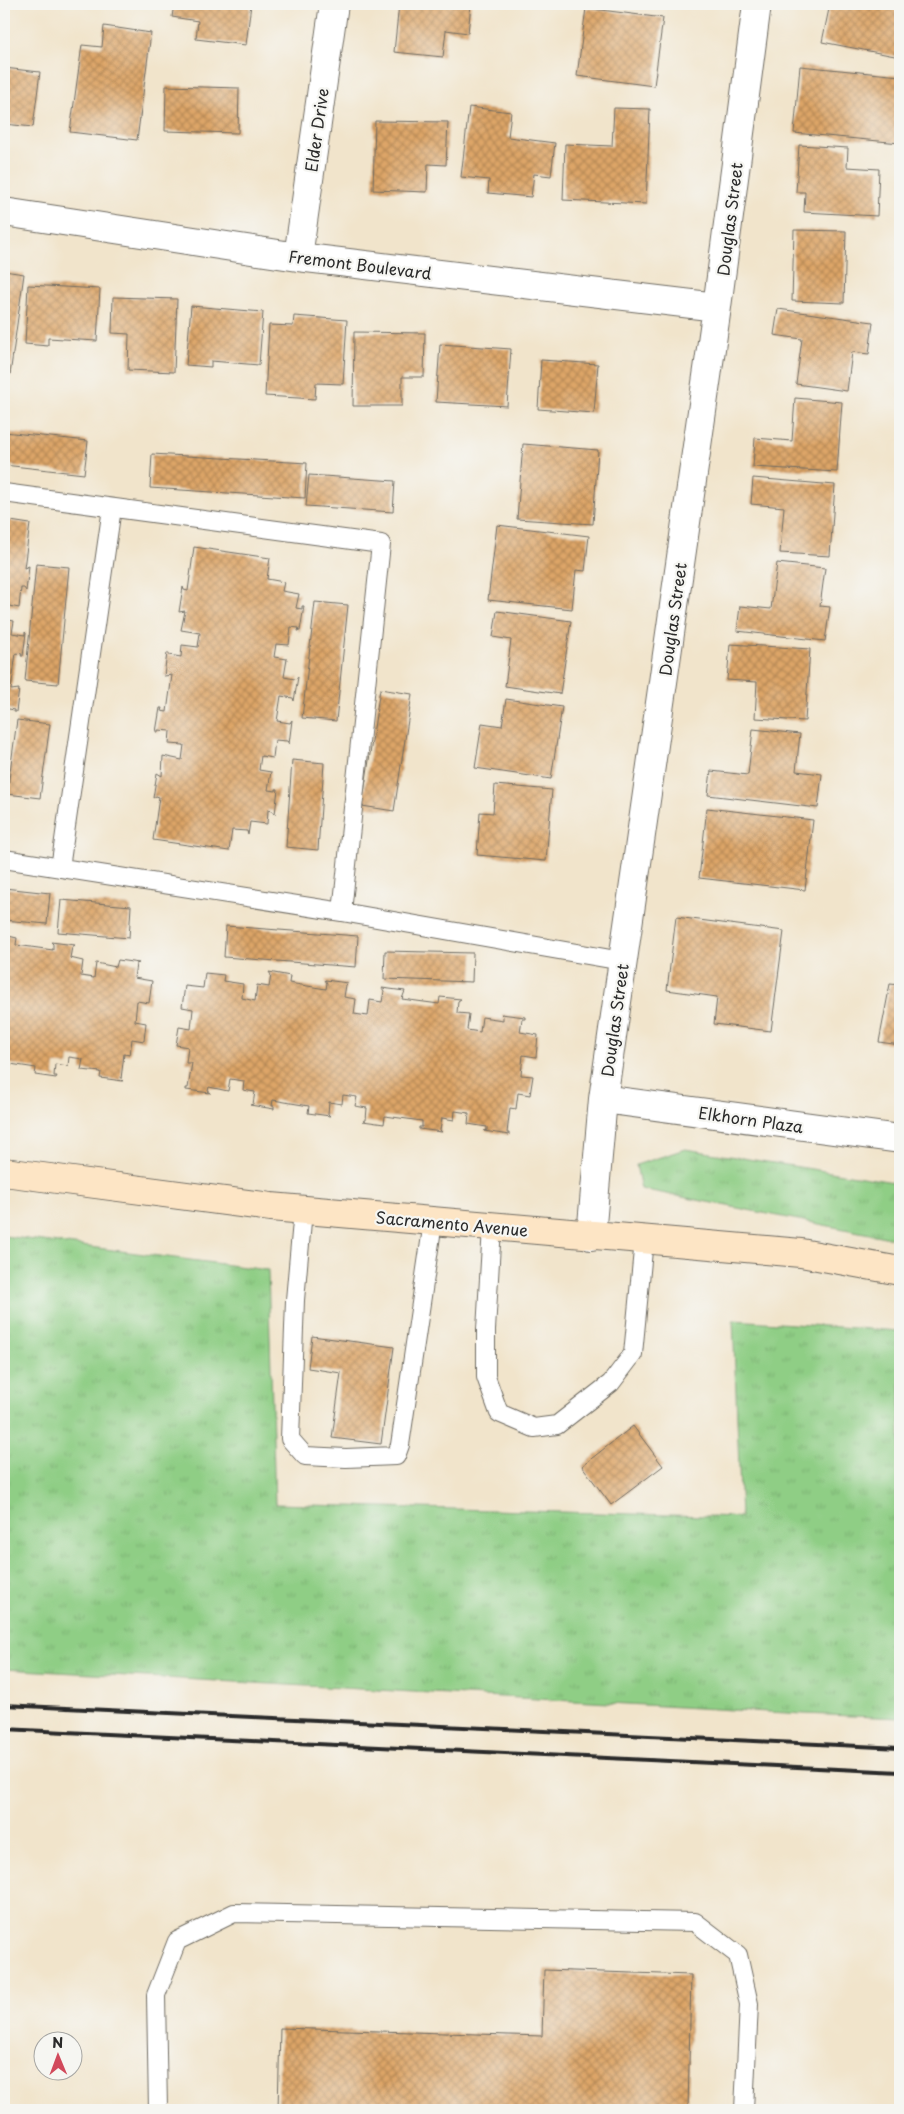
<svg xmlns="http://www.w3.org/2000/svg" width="904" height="2114" font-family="'Playpen Sans',sans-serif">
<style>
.grass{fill:url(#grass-tufts);stroke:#5d7c58}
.building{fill:url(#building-cross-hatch)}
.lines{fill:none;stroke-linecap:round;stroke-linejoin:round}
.service-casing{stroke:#706c63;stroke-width:20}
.minor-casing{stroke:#706c63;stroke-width:30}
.secondary-casing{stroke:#706c63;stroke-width:30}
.service{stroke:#fff;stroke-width:18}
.minor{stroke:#fff;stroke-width:28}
.secondary{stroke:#fde5c5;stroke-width:28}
.rail{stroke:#2b2b2b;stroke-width:4}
.labels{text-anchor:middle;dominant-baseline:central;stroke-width:4.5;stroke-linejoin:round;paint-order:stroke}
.street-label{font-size:16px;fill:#2b2b2b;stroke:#f6f6f2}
</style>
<defs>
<pattern id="grass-tufts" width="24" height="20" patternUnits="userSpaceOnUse" patternTransform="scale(1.25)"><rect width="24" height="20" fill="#8fce85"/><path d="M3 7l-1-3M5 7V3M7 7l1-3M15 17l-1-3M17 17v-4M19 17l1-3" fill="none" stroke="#7cb173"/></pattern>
<pattern id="building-cross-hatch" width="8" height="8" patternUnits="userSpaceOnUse" patternTransform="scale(1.25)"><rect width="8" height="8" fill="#dda567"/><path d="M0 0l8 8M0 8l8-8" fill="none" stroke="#b38755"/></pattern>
</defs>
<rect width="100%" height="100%" fill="#f6f6f2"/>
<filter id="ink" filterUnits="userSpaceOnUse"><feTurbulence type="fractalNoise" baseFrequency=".02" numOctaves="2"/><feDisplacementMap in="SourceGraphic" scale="10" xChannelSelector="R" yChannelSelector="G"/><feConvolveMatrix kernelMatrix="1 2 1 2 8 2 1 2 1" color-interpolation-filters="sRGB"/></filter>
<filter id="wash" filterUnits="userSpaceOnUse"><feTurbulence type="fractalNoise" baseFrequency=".0096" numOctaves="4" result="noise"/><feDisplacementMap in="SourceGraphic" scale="20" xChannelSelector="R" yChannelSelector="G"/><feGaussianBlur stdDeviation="1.12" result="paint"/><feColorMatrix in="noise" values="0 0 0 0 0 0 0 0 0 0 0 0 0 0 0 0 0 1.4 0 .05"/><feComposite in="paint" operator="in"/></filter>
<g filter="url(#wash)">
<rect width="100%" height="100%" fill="#f1e4cb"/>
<path class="grass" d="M685,1149l215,34v57l-259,-51 -5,-24z
M4,1236l264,34 7,234 466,13 -8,-197 167,11v387l-96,-4 -800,-45z"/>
<g id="blocks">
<path class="building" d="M174,4h77l-5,41 -50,-6 2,-18 -26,-4z
M399,4h72l-3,29 -22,-3 -3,27 -49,-5z
M830,4h70v53l-78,-15z
M586,8l77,10 -9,68 -77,-10z
M104,26l47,7 -14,107 -67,-8 12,-87 20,2z
M800,66l100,10v67l-106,-10z
M4,68l36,4 -7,55 -29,-3z
M166,86l73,2 -1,45 -73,-2z
M469,107l42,5 -3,25 47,6 -4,33 -17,-2 -3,23 -43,-4 1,-13 -28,-3z
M614,108l36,1 -4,95 -83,-4 2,-56 47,2z
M375,121l73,1 -2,43 -18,-1 -1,28 -54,-2z
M799,145l49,3 -1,19 32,2 -2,47 -73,-4 1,-20h-9z
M794,230l52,1 -2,72 -52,-2z
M4,271l20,3 -14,101 -6,-1z
M28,285l72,4 -3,52 -49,-3v8l-23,-2z
M113,297l64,2 -3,73 -46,-2 1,-36 -17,-1z
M191,306l72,6 -4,53 -48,-4v6l-25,-2z
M778,309l95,13 -4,32 -17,-2 -5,39 -51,-7 6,-45 -28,-4z
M294,316l53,4 -4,64 -27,-1 -1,16 -50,-3 4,-71 24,1z
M354,332l71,1 -1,44h-22v29h-49z
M440,344l71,5 -4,57 -71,-4z
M541,360l57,4 -4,49 -56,-4z
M795,398l47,4 -5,70 -84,-5 2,-29 37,3z
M4,432l84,9 -4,33 -80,-9z
M523,444l75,6 -5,74 -76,-5z
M152,454l155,9 -2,35 -155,-10z
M309,475l86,6 -2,31 -87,-6z
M753,478l82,7 -5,71 -50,-3 4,-46 -33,-3z
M4,520l26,4 -6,44 5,-2 -3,25 -2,-3h-3l-2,20 -15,-3z
M497,525l92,11 -4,35 -9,-1 -4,39 -84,-9z
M194,547l76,11 -3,21 17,3 -2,9 17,3 -3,14 6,1v-3h2l-4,25h-2l1,-3 -8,-1 -2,18 -13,-1 -2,13 13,2 -3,18 11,2 3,-2 -4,24 -1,-3 -12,-2 -4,25 13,2 2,-3 -3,24 -2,-3 -12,-1 -2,18 -12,-2 -2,14 12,2 -3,18 8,1v-2h2l-3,25 -2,-3 -5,-1 -1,14 -17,-2 -2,13 -1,-4 -15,-1 -3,21 -76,-11 6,-43 -3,-1 -3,2 4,-25 5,3 1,-20 19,4 2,-15 -15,-1 1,-13 -12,-1v2h-2l4,-24h2l-1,3 6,1 5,-37 -8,1 3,-23h2v2l12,2 1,-12 16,2 2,-14 -19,-3 4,-19 -6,1 4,-25 1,3 4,1z
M777,563l48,5 -5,38 10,1 -5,34 -88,-10 3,-25 31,3z
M36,564l33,3 -11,117 -33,-3z
M315,602l33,3 -12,116 -34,-3z
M497,611l74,10 -11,73 -55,-8 6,-46 -18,-3z
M4,619l10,2 -2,12 13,2v-3l1,1 -3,23h-2l1,-2 -6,-1 -5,37 8,-1 -3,23h-2v-2l-10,-2z
M730,644l80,5 -5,72 -50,-3 2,-36 -30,-2z
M380,689l32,5 -18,117 -32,-5z
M506,699l56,8 -11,72 -76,-11 7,-45 20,3z
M17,720l33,4 -10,74 -33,-4z
M753,729l47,5 -4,37 26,3 -4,34 -110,-13 3,-24 37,4z
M292,760l32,3 -6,87 -32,-3z
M495,785l57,5 -6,71 -69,-6 3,-43 13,1z
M707,808l106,12 -8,70 -106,-12z
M4,888l46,5 -3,31 -43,-4z
M61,900l70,6 -2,32 -71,-6z
M676,917l108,14 -13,100 -57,-7 3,-27 -50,-7z
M226,926l132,10 -2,31 -132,-10z
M4,935l13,3 -1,7 37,5v-6l-2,-2 24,3 -3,2 -2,11 13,3 -2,15 13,2 2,-15 20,4 2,-7 21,3 -3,1 -2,14 18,3 -3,22 -12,-2 -2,20 11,2 -2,18 -12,-2 -2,16 -6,-1 -3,25 2,2 -23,-3 1,-6 -20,-2 2,-11 -14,-2 -1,9 -13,-2 -1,12h3l-1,2 -21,-3 1,-7 -32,-5z
M385,951l88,2 -1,29 -88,-3z
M269,972l21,4 -1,7 37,6 1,-6 -2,-3 23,3 -2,2 -2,12 12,2 -2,15 14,2 2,-16 12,2 2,-11 -2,-3 23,3 -3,8 37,5 1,-7 21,2 -3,2 -1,12 12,1 -2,16 13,2 2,-15 21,3v-4l-2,-2 24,3v2h-3l-2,13 18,3 -2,22 -13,-2 -2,20 12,1 -3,19 -12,-2 -2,16 -6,-1 -3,25h2v2l-25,-4 3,-1v-3l-19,-3 1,-11 -14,-2 -1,9 -12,-2 -2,12 2,2 -23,-3v-2h3v-6l-37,-5 -1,8 -21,-3 3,-1 1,-12 -12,-2 2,-9 -14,-2 -1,9 -13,-2 -1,12 2,2 -22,-3 1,-7 -36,-6 -1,6h2v3l-24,-4 3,-1 2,-12 -12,-2 1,-9 -14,-2 -2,12 -19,-4 -1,4 3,2 -25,-3v-2h2l4,-25h-6l2,-16 -12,-2 3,-18 12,2 2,-20 -11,-2 3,-21 18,2 2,-15 19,2 -1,6 20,3 -1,14 13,3 2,-16 12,2 2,-12z
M890,984l10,1v60l-21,-3z
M312,1336l82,11 -13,97 -49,-6 9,-65 -33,-5z
M633,1426l30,40 -52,39 -29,-39z
M544,1970l147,5 -3,135h-410l2,-82 262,8z"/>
</g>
</g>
<g filter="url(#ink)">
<use href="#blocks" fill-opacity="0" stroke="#706c63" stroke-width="1"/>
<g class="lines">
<defs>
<path id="service" d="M4,493l377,51 -39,368 280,49
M4,859l338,53
M60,868l52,-360
M303,1210l-8,90 -5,139 15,17 41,2 50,-2 4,-11 33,-223
M492,1227l-6,103v47l13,36 35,15 23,-3 54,-42 22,-29 11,-114
M158,2110l-2,-115 21,-54 57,-28 461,9 43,33 11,49 -5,106"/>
<path id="minor" d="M4,212l294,45 419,50
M298,257l36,-253
M603,1099l297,40
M591,1236l12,-137 114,-792 40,-303"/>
<path id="secondary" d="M4,1172l267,35 530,46 99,18"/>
</defs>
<use href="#service" class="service-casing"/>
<use href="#minor" class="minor-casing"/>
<use href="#secondary" class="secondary-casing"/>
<use href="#service" class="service"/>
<use href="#minor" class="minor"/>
<use href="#secondary" class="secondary"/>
<path class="rail" d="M4,1705l896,43
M4,1729l896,43"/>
</g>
</g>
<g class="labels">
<g class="street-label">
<text transform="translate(316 130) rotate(-82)">Elder Drive</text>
<text transform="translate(729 219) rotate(-83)">Douglas Street</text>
<text transform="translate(360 264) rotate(7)">Fremont Boulevard</text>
<text transform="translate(672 619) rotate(-82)">Douglas Street</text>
<text transform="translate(614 1020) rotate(-82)">Douglas Street</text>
<text transform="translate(751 1119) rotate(8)">Elkhorn Plaza</text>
<text transform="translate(452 1223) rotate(5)">Sacramento Avenue</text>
</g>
</g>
<rect width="904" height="2114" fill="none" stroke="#f6f6f2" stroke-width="20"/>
<g transform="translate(58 2056) rotate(359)"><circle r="24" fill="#f6f6f2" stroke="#a5a5a2"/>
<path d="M0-4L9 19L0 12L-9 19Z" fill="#d1495b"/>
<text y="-8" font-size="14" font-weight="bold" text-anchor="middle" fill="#2b2b2b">N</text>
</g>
</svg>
